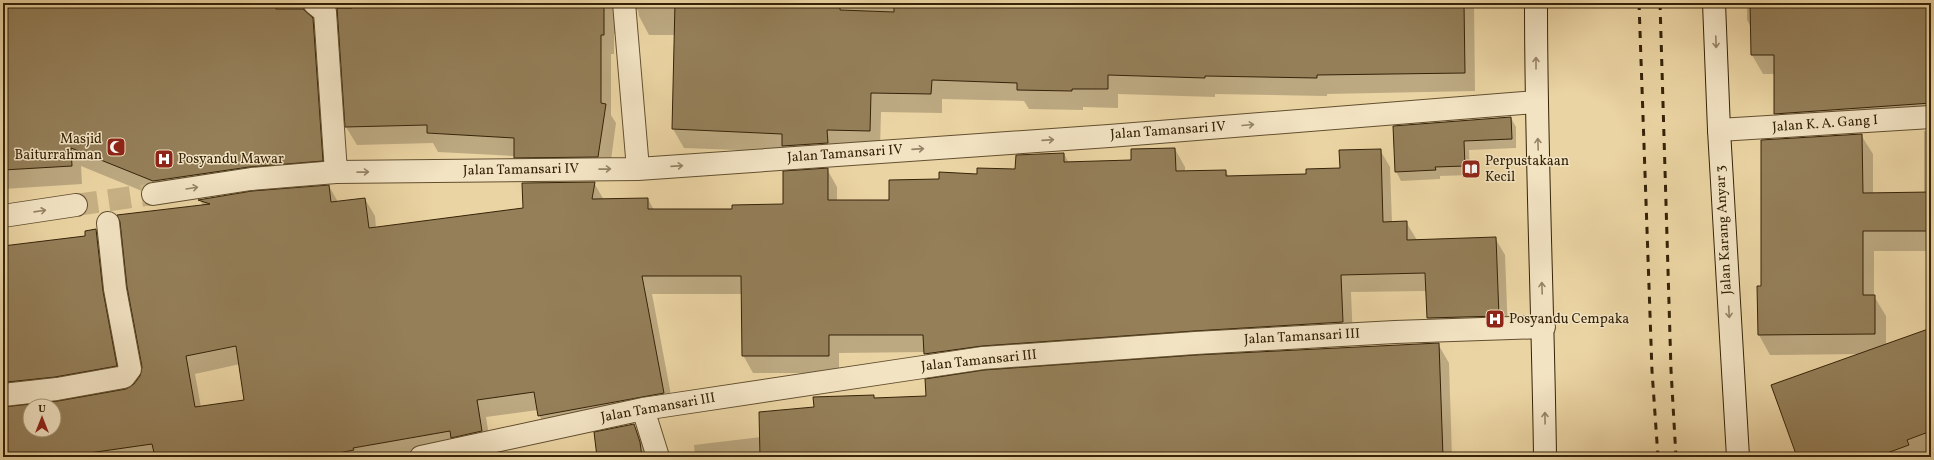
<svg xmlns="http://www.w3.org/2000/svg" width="1934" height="460" font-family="Vollkorn,serif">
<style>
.shadow{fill:#0003;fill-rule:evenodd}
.building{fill:#947f59;stroke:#352308;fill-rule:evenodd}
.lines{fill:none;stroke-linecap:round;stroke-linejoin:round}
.street-tunnel{stroke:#c7b184;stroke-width:22;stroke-dasharray:22 11;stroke-linecap:butt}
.street-casing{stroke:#624f2f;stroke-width:24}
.secondary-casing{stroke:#352308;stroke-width:24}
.street{stroke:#f2e3c3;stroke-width:22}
.secondary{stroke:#f2e3c3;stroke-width:22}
.rail{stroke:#352308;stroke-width:3;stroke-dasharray:7 7;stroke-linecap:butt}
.oneway{stroke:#948366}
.labels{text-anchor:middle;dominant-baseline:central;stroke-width:3;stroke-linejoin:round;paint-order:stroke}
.street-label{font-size:14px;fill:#352308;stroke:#f2e3c3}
.poi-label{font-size:14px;fill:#352308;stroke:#f2e3c3;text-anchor:start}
</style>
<rect width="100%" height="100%" fill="#ebd4a3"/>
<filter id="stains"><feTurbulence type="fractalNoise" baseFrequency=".005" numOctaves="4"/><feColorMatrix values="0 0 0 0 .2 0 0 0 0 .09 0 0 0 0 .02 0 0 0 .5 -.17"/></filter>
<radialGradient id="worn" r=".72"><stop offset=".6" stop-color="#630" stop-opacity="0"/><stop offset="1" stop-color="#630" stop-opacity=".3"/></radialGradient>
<path class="shadow" d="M3,3h1471l1,88 -148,3v2l-112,-2v3l-97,-3v14l-35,-1v3l-54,-1 -5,-8 -82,-2v14l-61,-1 -1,37 -93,3 -103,-4 -11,-19 2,-94h-26l-10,-19 -1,-6 -4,-1 -11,25h-9v20h-3v61l5,8 -7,52 -84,1 -10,-20 -77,-4 -5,-9 -76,2 -11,-18 -7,-110 -12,-8 -12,5 -3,5 11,19 10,141 -169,21 -83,-34 1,18 -79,5z
M1747,3h184v120l-144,10 -12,-19v-40h-12l-11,-19 -1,-28 -4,-7z
M1511,118l5,9v21l-47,2 1,25 -30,1v3l-39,2 -5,-10z
M1931,130v123l-1,-2h-56v45l12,20v29l45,-16v127l-133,1 62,-103 -90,1 -11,-20 -1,-48h4l99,-152 12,19v40l51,-1v-62z
M1175,149l10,18v5l41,-1 3,6 78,-2 34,-6 39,-19 10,17 2,56 14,-1 11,18 78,-2 10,17 3,78 -70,3 -10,-18 -1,-27 -76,1 2,48 -418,31 -10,-19 -86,1v20h-86l-10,-18 -1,-61h-90l22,117 -125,22 -10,-18 -1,-5 -52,7 5,31 -39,9h-449v-49l56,-6 68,-12 8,-5 6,-8 62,-171 -3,-6 129,-14 9,16 27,-3 10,17 1,12 148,-20 70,-25 10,17 44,-1 6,11h79l51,-5 43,-36 10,18v14h53l50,-21 76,-10 48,-16 5,9 63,-2zM240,364l5,36 -44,7 -6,-33zM30,406h24v24h-24z
M96,230l10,18 20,135 -123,22v-158l83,-10z
M1438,344l11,19 3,94h-757l-1,-12 67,-8 54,-29 58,-12 2,3 52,-2z
M634,425l10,17 5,15h-51z"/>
<path class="building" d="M10,3h230v2l36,-1v5h27l10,9 10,143 -74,6 -96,14 -82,-33 1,18 -69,4v-162h6z
M352,3h252v32h-3v68l5,1 -8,53 -84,1v-20l-87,-5v-8l-82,2 -8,-119h15z
M675,3h165v7l54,2v-9h570l1,70 -148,2v3l-112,-2v2l-97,-3v14h-36v2l-55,-1v-7l-85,-3 -1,14 -60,-1 -1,38 -43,-1 1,13 -46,3v-12l-110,-5z
M1750,3h181v100l-157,11v-59h-23z
M1511,117l1,22 -48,2 1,25 -30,1 1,3 -41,2 -2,-46z
M1862,134l1,59 68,-1v39h-68v64h12v39l-117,1 -1,-49h4v-146z
M1175,148l1,23 50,-1v6l80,-2v-5l34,-1 -1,-18 42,-1 2,73 24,-1v19l89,-3 3,79 -72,2 -2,-45 -84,2 2,47 -149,9 -212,15 -58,8 -1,-19h-94v21h-87l-1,-80h-99l22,117 -126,23 -4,-24 -57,8 5,31 -31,7 -1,-7 -97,17 1,2 -37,7h-162l-3,-13 -70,10v3h-67l-12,-7v-43l55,-6 68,-12 8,-5 6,-8 2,-9 -15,-80 -7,-65 -3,-7 93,-11 -12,-4 54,-9 77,-6 2,17 34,-4 4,30 154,-20 -1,-25 73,-1 -3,17 56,-1v11h84v-4l51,-1v-33l45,-3v32h61v-20l50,-1v-7l38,2v-6l38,1 1,-14 48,-2v9l67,-2v-11zM236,346l8,54 -49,7 -9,-51zM30,406h24v24h-24z
M96,229l7,62 14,75 -62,11 -48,5 -4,-58v-78l82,-10v-5z
M1931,328v103l-24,9 2,5 -33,12h-79l-26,-72z
M1439,343l4,114h-683l-1,-45 55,-5 -1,-10 61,-2v3l52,-2 -1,-17 59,-9 212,-15z
M634,424l6,18 2,15h-45l-3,-25z"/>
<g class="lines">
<path class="street-tunnel" d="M76,205l77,-11"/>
<defs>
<path id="street" d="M314,3l11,9 11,160
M624,3l14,166
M1719,130l212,-13
M153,194l98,-15 85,-7 302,-3 471,-33 427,-34
M3,216l73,-11
M3,395l54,-6 67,-12 6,-8 -15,-80 -7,-66
M643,409l15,48
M421,457l222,-48 340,-51 212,-15 200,-11 149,-5"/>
<path id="secondary" d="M1536,3c0,151 7,303 9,454
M1714,3l5,127 19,327"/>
</defs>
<use href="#street" class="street-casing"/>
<use href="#secondary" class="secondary-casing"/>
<use href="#street" class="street"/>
<use href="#secondary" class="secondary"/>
<path class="rail" d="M1639,3l13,368 6,86
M1660,3l11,367 5,87"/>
</g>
<defs><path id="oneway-shaft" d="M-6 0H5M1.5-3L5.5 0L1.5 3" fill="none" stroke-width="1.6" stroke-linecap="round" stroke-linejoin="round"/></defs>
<g class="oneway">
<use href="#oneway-shaft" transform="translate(1716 42) rotate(88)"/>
<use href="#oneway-shaft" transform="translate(1536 63) rotate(-90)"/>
<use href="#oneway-shaft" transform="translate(1248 125) rotate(-5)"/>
<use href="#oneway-shaft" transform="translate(1048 140) rotate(-4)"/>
<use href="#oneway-shaft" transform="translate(1538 144) rotate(-92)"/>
<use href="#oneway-shaft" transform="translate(918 149) rotate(-4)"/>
<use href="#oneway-shaft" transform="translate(677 166) rotate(-4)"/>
<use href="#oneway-shaft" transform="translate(605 169) rotate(-1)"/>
<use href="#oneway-shaft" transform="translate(363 172) rotate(-1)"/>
<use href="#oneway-shaft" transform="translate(192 188) rotate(-9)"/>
<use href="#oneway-shaft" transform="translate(40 211) rotate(-8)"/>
<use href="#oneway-shaft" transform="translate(1542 288) rotate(-92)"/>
<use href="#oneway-shaft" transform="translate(1729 312) rotate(87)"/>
<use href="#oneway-shaft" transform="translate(1545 418) rotate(-91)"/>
</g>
<defs>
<symbol id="mosque-square" viewBox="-11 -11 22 22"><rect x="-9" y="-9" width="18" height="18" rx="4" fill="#8f2418" stroke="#f2e3c3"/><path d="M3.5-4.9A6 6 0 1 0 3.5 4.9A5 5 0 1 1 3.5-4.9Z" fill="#fff"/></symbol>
<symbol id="hospital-square" viewBox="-11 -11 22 22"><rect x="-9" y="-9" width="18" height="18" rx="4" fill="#8f2418" stroke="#f2e3c3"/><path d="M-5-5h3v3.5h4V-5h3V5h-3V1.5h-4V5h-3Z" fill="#fff"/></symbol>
<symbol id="library-square" viewBox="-11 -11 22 22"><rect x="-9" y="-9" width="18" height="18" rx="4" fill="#8f2418" stroke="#f2e3c3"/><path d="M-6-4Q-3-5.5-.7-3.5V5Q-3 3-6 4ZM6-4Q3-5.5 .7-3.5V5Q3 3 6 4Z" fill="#fff"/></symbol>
</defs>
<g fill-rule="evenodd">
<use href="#mosque-square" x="105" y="136" width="22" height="22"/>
<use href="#hospital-square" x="153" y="148" width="22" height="22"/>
<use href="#library-square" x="1460" y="158" width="22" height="22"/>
<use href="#hospital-square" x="1484" y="308" width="22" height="22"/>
</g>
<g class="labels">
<g class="street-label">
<text transform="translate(1825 124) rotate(-4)">Jalan K. A. Gang I</text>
<text transform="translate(1168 131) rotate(-4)">Jalan Tamansari IV</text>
<text transform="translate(845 154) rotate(-4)">Jalan Tamansari IV</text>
<text transform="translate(521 170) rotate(-1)">Jalan Tamansari IV</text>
<text transform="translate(1724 230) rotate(-93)">Jalan Karang Anyar 3</text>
<text transform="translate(1302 337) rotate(-3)">Jalan Tamansari III</text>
<text transform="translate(979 361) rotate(-6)">Jalan Tamansari III</text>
<text transform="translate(658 408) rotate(-10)">Jalan Tamansari III</text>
</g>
<g class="poi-label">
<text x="102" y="139" text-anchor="end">Masjid<tspan x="102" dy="16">Baiturrahman</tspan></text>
<text x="178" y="159">Posyandu Mawar</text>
<text x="1485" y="161">Perpustakaan<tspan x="1485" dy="16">Kecil</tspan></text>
<text x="1509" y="319">Posyandu Cempaka</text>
</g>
</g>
<rect width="1934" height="460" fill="none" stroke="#ebd4a3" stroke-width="16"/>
<rect x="4" y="4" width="1926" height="452" fill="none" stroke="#352308" stroke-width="2"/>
<rect x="8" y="8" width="1918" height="444" fill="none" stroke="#352308"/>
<g transform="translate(42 418)"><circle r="19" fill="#f2e3c3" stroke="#a69678"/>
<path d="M0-3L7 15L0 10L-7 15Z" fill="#8f2418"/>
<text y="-6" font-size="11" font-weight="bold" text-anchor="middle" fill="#352308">U</text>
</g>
<rect width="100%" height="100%" filter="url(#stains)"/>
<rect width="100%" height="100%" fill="url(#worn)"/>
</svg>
